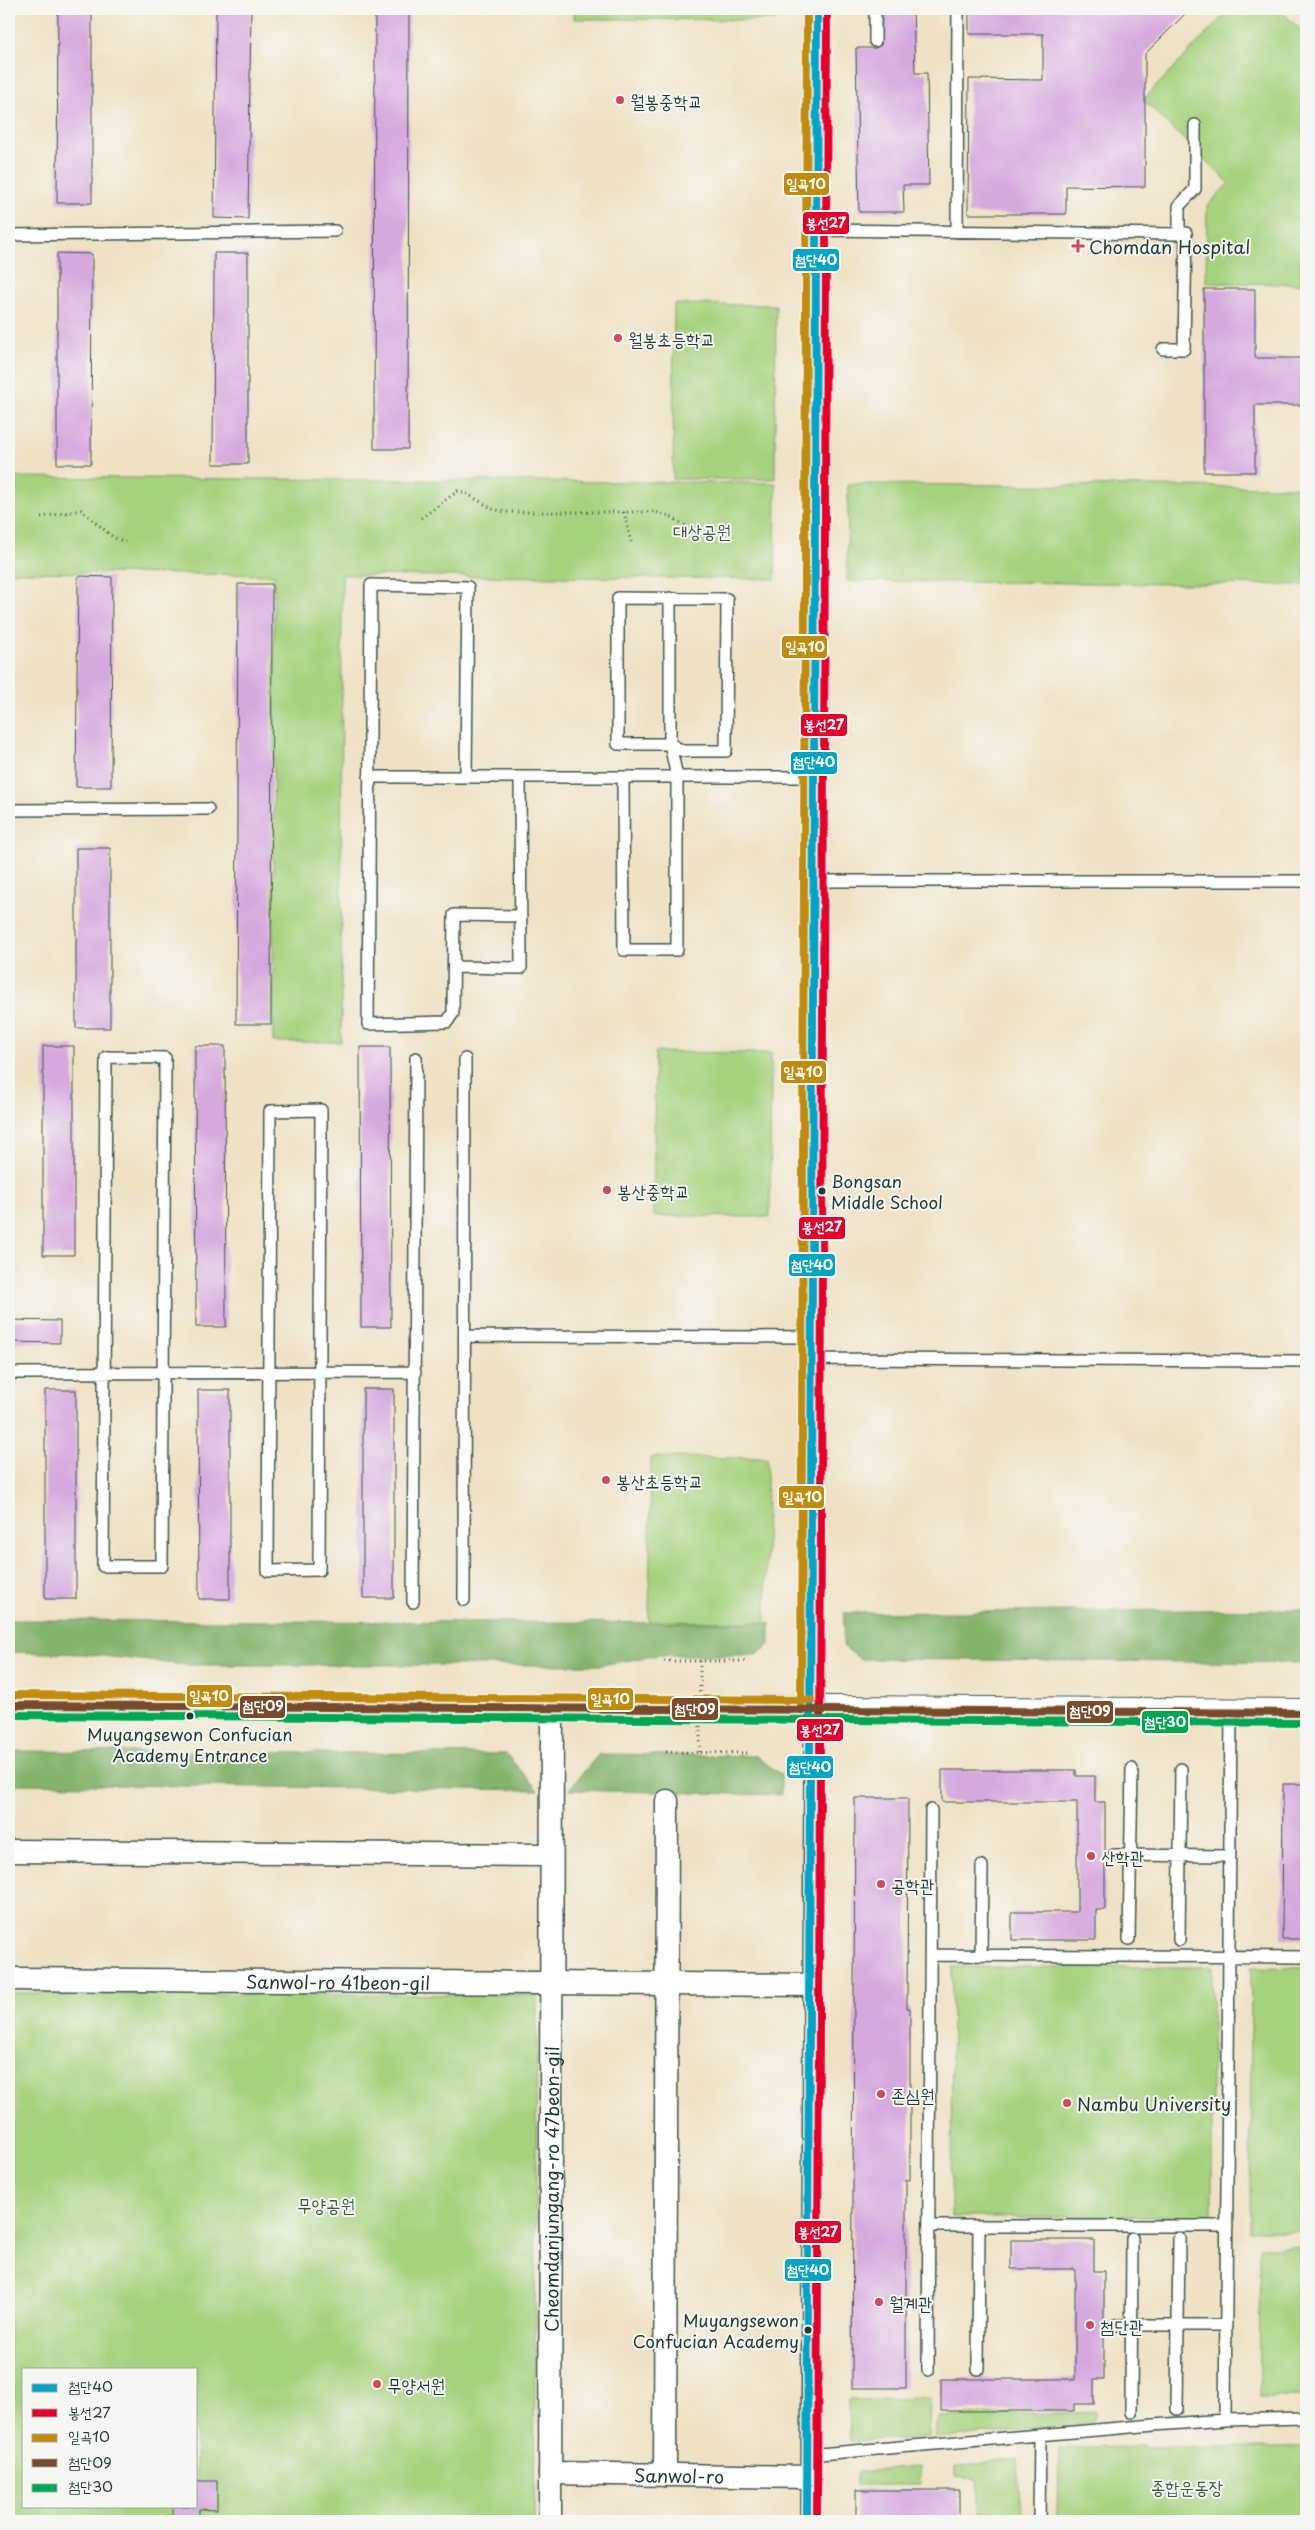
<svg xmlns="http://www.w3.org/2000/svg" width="1315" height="2530" font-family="'Playpen Sans','Poor Story',sans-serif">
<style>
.green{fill:#a6d17d;stroke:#628758;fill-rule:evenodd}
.forest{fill:#84b36c;stroke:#527850}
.building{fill:#d5a9de}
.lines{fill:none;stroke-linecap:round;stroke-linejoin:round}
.service-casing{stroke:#3e564a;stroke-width:14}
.minor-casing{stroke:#3e564a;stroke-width:25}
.tertiary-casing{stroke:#3e564a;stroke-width:30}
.path{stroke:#3e564a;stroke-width:3;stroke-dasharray:1 4;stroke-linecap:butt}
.service{stroke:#fff;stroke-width:11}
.minor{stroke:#fff;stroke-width:22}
.tertiary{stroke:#fff;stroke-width:28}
.path-bridge{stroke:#3e564a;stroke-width:3;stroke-dasharray:1 4;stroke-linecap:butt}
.bus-1-casing{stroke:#f6f6f2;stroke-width:11}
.bus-2-casing{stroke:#f6f6f2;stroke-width:11}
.bus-3-casing{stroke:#f6f6f2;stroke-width:11}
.bus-4-casing{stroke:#f6f6f2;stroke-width:11}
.bus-5-casing{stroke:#f6f6f2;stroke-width:11}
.bus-1{stroke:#02a4c6;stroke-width:8}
.bus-2{stroke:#e4002b;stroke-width:8}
.bus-3{stroke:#c18c0d;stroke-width:8}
.bus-4{stroke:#7a4b2a;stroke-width:8}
.bus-5{stroke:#00a651;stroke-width:8}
.poi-dot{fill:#d1495b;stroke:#f6f6f2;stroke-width:2}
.bus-dot{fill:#1f3d34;stroke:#f6f6f2;stroke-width:2}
.labels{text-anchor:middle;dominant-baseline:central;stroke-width:4;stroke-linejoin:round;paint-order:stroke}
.bus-label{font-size:17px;fill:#1f3d34;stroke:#f6f6f2;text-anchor:start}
.poi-label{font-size:18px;fill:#1f3d34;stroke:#f6f6f2;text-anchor:start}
.park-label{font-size:18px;fill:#3a5b43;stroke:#f6f6f2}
.street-label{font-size:18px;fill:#1f3d34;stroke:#f6f6f2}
.line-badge{stroke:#f6f6f2;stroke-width:2}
.badge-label{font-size:14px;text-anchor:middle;font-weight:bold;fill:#fff}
</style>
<rect width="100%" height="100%" fill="#f6f6f2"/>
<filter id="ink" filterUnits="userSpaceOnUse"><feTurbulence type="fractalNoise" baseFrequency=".02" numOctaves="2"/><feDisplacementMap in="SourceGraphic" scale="10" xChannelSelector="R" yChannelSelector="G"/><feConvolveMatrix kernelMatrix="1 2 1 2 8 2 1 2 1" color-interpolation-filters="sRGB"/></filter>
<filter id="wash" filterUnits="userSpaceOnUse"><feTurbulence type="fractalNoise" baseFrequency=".0096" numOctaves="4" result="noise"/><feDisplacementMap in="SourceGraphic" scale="20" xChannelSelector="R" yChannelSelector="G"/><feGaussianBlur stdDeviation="1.12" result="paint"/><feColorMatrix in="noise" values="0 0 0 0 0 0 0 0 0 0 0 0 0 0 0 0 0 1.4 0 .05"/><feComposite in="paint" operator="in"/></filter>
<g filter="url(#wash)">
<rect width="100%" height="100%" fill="#efe1c4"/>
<path class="green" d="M574,9h203v11l-203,-1z
M1230,9h49l27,26v249l-100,-1 1,-77 22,-23 -86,-83z
M674,304l102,1 -1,174h-102z
M9,477l767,6 -1,96 -433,-4 -1,467h-68l1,-467 -265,-3z
M848,484l458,3v98l-459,-4z
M655,1052l116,1 -1,164 -117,-1z
M651,1457l116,1 -1,164 -117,-1z
M952,1967h260v250h-261z
M1251,1967l55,1v263h-56z
M9,1993l528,2 -3,526h-525zM24,2369h172v137h-172z
M1306,2247v150h-46l-1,-150z
M930,2398l-1,39 -79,4 -1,-41z
M1096,2412l-3,11 -158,15 2,-21z
M1144,2445l-2,2h164v74h-248l1,-73 72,-1z
M1017,2459l4,55 -41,-1 -3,-34 -22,-2v-10z
M919,2467l2,18h-64v-13z"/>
<path class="forest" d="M1306,1609v54l-446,-4 -17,-13 1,-33z
M9,1620l761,3v22l-15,10h-95l-59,10h-415l-102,-11 -75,-2z
M9,1751l497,3 32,36 -529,-6z
M599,1754l157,2 25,19v20l-213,-5z"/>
<g id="blocks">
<path class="building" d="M58,9h34v194h-35z
M216,9h35l-3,210 -34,-1z
M375,9h34l-1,440h-34z
M882,9h31l2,64h12l2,112h-26l1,27h-45l-3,-164h19l6,-3z
M969,9h221l-45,45v133l-79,-1v28h-98l1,-135 74,1v-46h-74z
M57,253l35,1 -1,210h-34z
M214,253h34v211h-35z
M1204,289h51v69h51v47h-51v67h-51z
M78,576l34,1 -1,210h-35z
M238,584h34l-1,440h-35z
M76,848h34v180h-34z
M43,1046h31v209h-31z
M195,1046h30l1,281h-30z
M360,1047h30l1,280h-30z
M9,1320l51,1v22l-51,-1z
M363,1389h31v209h-31z
M45,1390h31v209h-31z
M198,1390h32v209h-31z
M942,1770h134v6h19v26h10v108h-9v30h-84v-28h65v-110h-135z
M1283,1784h23v155h-24z
M855,1798h53l-1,210h3v172h-4v208h-54z
M1011,2240h83v31h10v108h-10v25h-20v7h-133v-32h134v-110h-64z
M196,2481h21v29l-18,-1v12h-27v-15h24z
M856,2490h103v31h-103z"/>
</g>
</g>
<g filter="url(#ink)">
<use href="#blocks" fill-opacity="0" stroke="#3e564a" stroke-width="1"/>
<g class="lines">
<defs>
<path id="service" d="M875,41v-32
M816,230l363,4v-28l16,-17v-64
M957,232l1,-223
M9,235l326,-4
M1163,349h21l2,-116 -7,1
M618,598l109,1 -1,152h-43l-13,-7h-52z
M369,777h445
M466,777l2,-190 -97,-2 -3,439 79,-2 6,-9 1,-98 67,1
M623,777l1,173h53v-173l-7,-33v-146
M9,810l199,-1
M814,881h492
M454,967l67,1 -1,-191
M106,1057l59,1 -3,508h-59z
M321,1110l-2,460 -51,1 2,-460z
M465,1336l347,1
M813,1359l493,2
M9,1373l406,-1
M464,1600l1,-541
M413,1602l3,-544
M1114,1855l115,1
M1129,1939l3,-170
M1179,1940l2,-171
M931,1955l375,2
M981,1955l1,-89
M930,2226h297
M1115,2325h111
M978,2369l1,-143
M928,2370l3,-560
M1177,2409l2,-171
M1131,2412l1,-174
M1225,2420l6,-707
M808,2455l346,-30 71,-5 81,-2
M807,2521l10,-2512
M1039,2521l1,-86"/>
<g id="minor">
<path d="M9,1851l542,4"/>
<path id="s1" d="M9,1979l801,6"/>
<path id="s2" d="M550,2473l258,4"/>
<path d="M665,2475l2,-674"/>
<path id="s3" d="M550,2521l2,-814"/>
</g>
<path id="tertiary" d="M9,1705l1297,8"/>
</defs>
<use href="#service" class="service-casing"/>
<use href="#minor" class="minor-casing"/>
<use href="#tertiary" class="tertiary-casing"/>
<path class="path" d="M624,512l7,30
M41,517l40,-7 32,27 12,5
M421,518l37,-27 6,1 29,17 12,3h150l15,4 16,10
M664,1661h85
M666,1752l85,1"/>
<use href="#service" class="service"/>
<use href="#minor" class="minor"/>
<use href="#tertiary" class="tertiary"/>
<path class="path-bridge" d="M700,1752v-91"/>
<defs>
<path id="bus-1" d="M807,2521l10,-2512"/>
<path id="bus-2" d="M817,2521l10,-2512"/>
<path id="bus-3" d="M9,1695l802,5
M801,1710l6,-1701"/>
<path id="bus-4" d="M9,1705l1297,8"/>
<path id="bus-5" d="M9,1715l1297,8"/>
</defs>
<use href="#bus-1" class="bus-1-casing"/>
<use href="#bus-2" class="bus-2-casing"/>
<use href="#bus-3" class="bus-3-casing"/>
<use href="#bus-4" class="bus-4-casing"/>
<use href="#bus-5" class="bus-5-casing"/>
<use href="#bus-1" class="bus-1"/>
<use href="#bus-2" class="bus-2"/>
<use href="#bus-3" class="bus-3"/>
<use href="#bus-4" class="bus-4"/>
<use href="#bus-5" class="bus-5"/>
</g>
</g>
<g class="poi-dot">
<circle cx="620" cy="100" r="5"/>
<path d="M1075.5 238.5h5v5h5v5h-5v5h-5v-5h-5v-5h5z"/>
<circle cx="618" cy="338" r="5"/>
<circle cx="607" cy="1190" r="5"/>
<circle cx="606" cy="1480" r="5"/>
<circle cx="1091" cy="1856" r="5"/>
<circle cx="881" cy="1884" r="5"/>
<circle cx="881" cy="2094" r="5"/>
<circle cx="1067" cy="2103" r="5"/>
<circle cx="879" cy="2302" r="5"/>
<circle cx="1090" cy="2325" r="5"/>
<circle cx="377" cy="2384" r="5"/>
</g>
<g class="bus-dot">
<circle cx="822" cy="1191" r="4.5"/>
<circle cx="190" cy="1716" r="4.5"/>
<circle cx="808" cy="2330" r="4.5"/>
</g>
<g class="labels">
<g class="bus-label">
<text x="831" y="1181">Bongsan<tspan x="831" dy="21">Middle School</tspan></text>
<text x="190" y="1734" text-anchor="middle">Muyangsewon Confucian<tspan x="190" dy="21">Academy Entrance</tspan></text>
<text x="799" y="2320" text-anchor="end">Muyangsewon<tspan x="799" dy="21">Confucian Academy</tspan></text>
</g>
<g class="poi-label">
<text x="630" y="100">월봉중학교</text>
<text x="1089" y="246">Chomdan Hospital</text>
<text x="628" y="338">월봉초등학교</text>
<text x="617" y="1190">봉산중학교</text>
<text x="616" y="1480">봉산초등학교</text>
<text x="1101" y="1856">산학관</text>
<text x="891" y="1884">공학관</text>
<text x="891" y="2094">존심원</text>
<text x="1077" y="2103">Nambu University</text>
<text x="889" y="2302">월계관</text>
<text x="1100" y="2325">첨단관</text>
<text x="387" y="2384">무양서원</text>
</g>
<g class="park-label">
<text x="702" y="530">대상공원</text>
<text x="326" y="2204">무양공원</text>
<text x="1187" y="2486">종합운동장</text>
</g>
<g class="street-label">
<text stroke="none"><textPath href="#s1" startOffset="329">Sanwol-ro 41beon-gil</textPath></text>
<text stroke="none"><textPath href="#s3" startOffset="332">Cheomdanjungang-ro 47beon-gil</textPath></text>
<text stroke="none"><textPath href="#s2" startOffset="129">Sanwol-ro</textPath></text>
</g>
</g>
<g class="line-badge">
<rect x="783" y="172" width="47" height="24" rx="5" fill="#c18c0d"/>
<rect x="802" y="211" width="48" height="24" rx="5" fill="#e4002b"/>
<rect x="792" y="248" width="48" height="24" rx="5" fill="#02a4c6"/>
<rect x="781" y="635" width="47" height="24" rx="5" fill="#c18c0d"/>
<rect x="800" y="713" width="48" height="24" rx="5" fill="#e4002b"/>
<rect x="790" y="751" width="48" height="24" rx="5" fill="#02a4c6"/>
<rect x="780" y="1060" width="47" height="24" rx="5" fill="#c18c0d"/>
<rect x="798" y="1216" width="48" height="24" rx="5" fill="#e4002b"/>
<rect x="788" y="1253" width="48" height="24" rx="5" fill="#02a4c6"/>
<rect x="778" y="1485" width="47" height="24" rx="5" fill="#c18c0d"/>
<rect x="186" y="1684" width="47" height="24" rx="5" fill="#c18c0d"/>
<rect x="587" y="1687" width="47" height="24" rx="5" fill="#c18c0d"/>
<rect x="239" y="1695" width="47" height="24" rx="5" fill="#7a4b2a"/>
<rect x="671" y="1697" width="48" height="24" rx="5" fill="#7a4b2a"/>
<rect x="1066" y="1700" width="48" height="24" rx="5" fill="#7a4b2a"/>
<rect x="1141" y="1710" width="48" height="24" rx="5" fill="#00a651"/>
<rect x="796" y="1718" width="48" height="24" rx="5" fill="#e4002b"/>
<rect x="786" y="1755" width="48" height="24" rx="5" fill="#02a4c6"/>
<rect x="794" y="2220" width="48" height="24" rx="5" fill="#e4002b"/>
<rect x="784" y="2258" width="48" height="24" rx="5" fill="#02a4c6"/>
</g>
<g class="badge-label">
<text x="806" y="189">일곡10</text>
<text x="826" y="228">봉선27</text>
<text x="816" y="265">첨단40</text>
<text x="805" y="652">일곡10</text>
<text x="824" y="730">봉선27</text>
<text x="814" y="767">첨단40</text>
<text x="803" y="1077">일곡10</text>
<text x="822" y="1232">봉선27</text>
<text x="812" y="1270">첨단40</text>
<text x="802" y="1502">일곡10</text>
<text x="209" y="1701">일곡10</text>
<text x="610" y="1704">일곡10</text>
<text x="263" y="1711">첨단09</text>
<text x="695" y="1714">첨단09</text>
<text x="1090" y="1716">첨단09</text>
<text x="1165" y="1727">첨단30</text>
<text x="820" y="1735">봉선27</text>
<text x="810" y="1772">첨단40</text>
<text x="818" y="2237">봉선27</text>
<text x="808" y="2275">첨단40</text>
</g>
<rect width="1315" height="2530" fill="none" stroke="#f6f6f2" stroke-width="30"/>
<rect x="22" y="2368" width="175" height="140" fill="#f6f6f2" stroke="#a0aca6"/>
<rect x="32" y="2384" width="25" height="8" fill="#02a4c6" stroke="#a0aca6"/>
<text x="68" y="2392" font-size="15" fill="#1f3d34">첨단40</text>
<rect x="32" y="2409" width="25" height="8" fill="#e4002b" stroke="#a0aca6"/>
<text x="68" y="2418" font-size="15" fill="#1f3d34">봉선27</text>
<rect x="32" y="2434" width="25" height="8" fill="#c18c0d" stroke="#a0aca6"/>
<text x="68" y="2442" font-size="15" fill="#1f3d34">일곡10</text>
<rect x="32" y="2459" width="25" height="8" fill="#7a4b2a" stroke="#a0aca6"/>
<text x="68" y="2468" font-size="15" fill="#1f3d34">첨단09</text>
<rect x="32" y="2484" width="25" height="8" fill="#00a651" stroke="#a0aca6"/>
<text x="68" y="2492" font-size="15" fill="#1f3d34">첨단30</text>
</svg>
